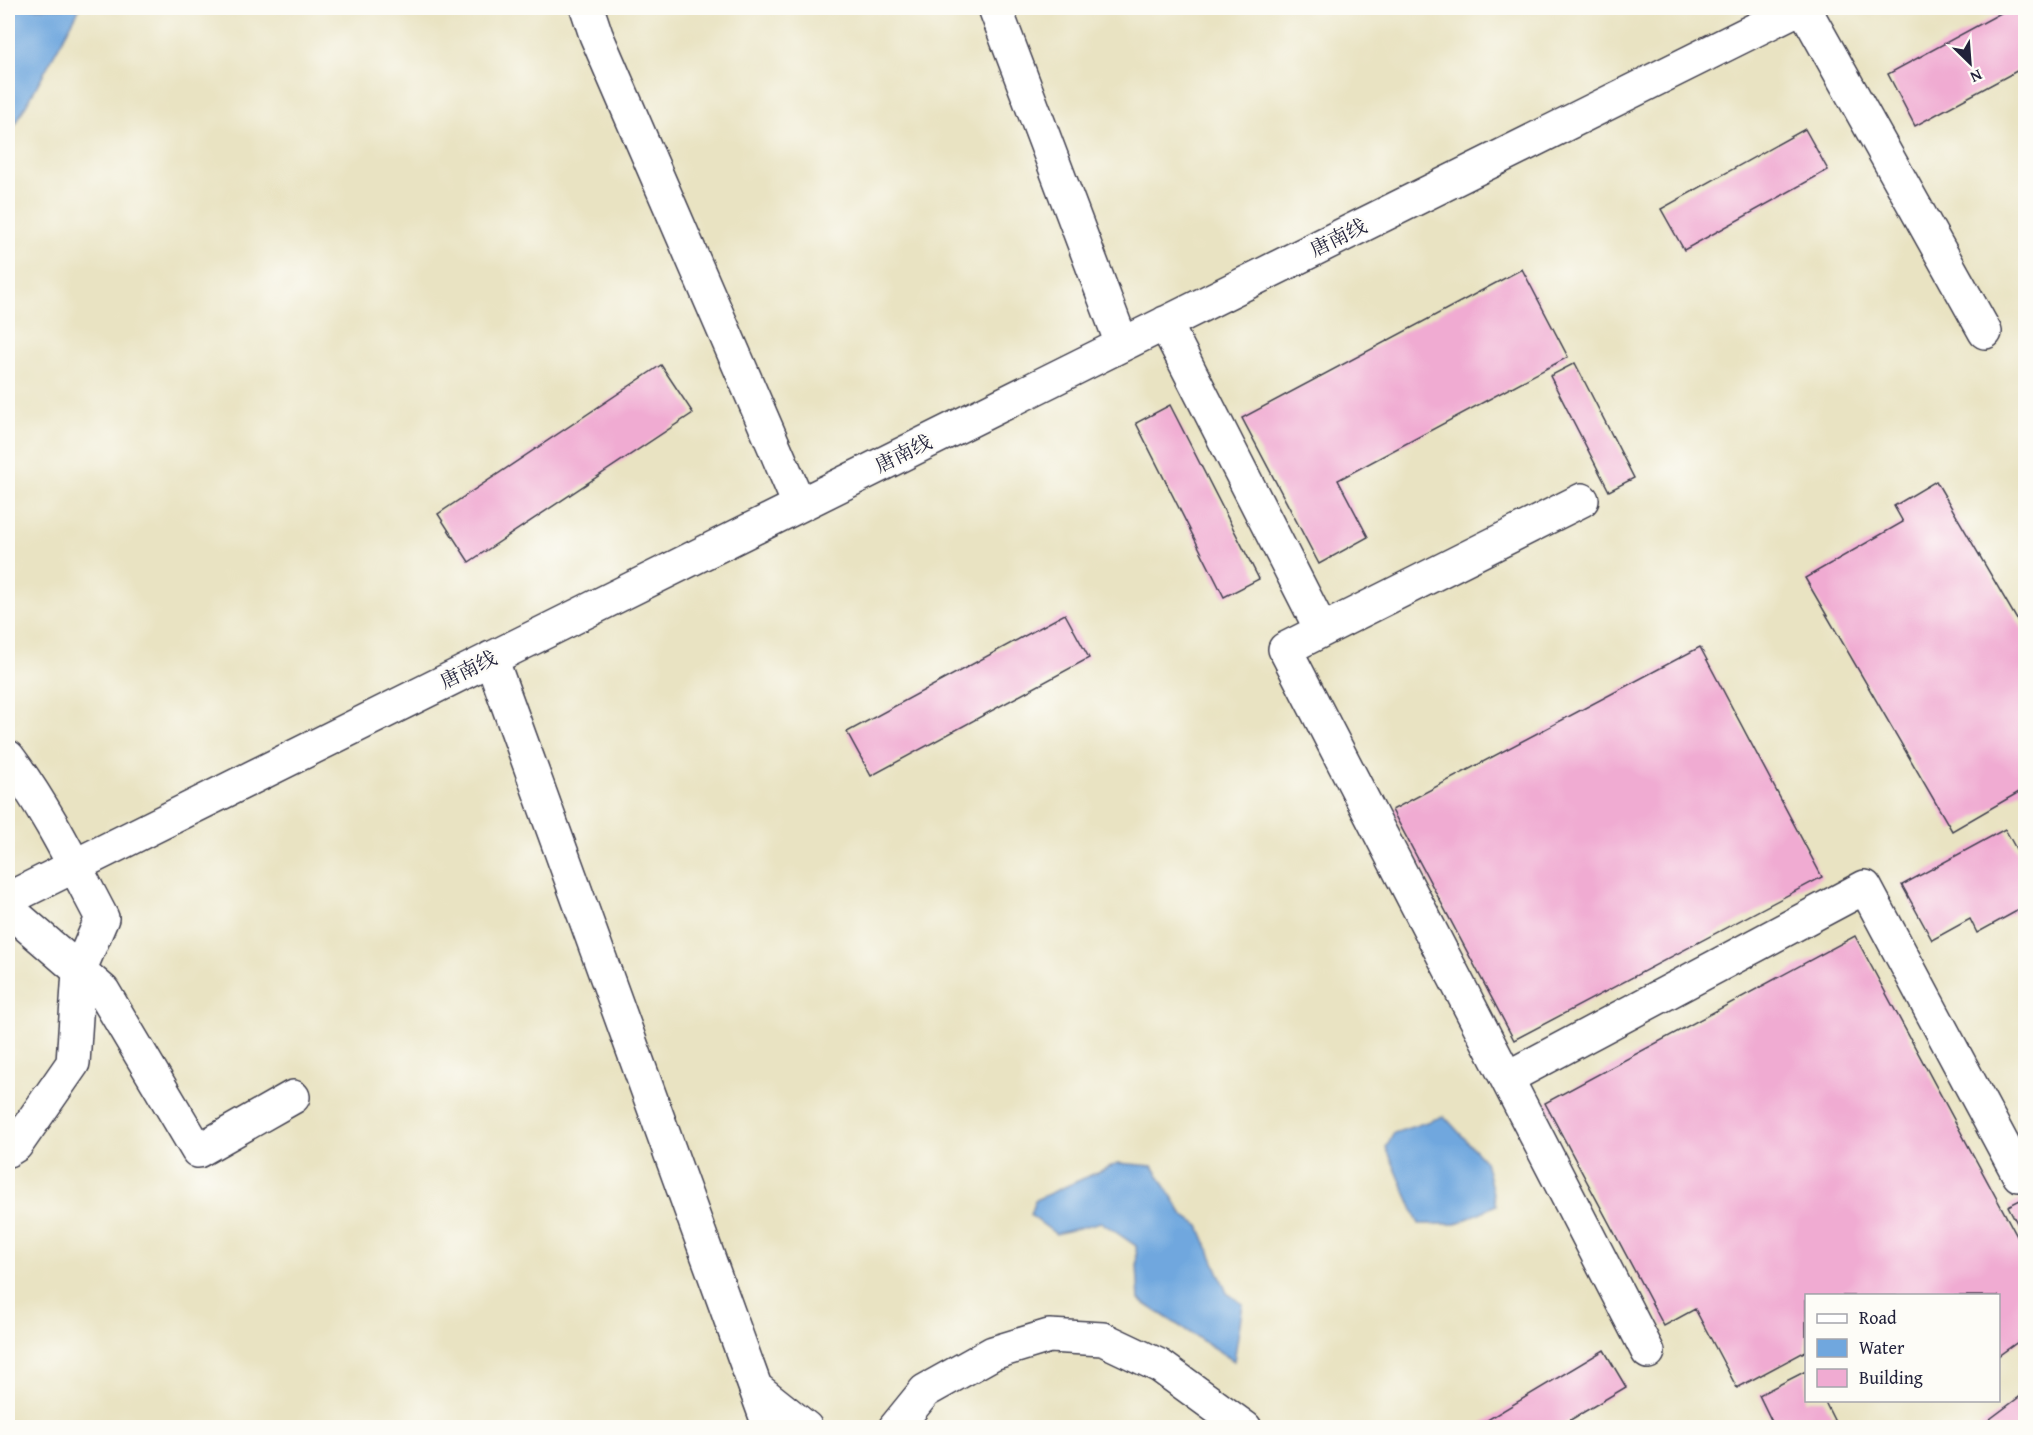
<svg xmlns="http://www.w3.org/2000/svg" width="2033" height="1435" font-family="'Gentium Book Plus','Noto Serif SC',serif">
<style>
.water{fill:#70a7de;stroke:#49648c;stroke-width:1.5}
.building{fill:#f0abd2}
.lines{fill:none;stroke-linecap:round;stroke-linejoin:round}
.minor-casing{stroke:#403f4f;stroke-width:36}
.minor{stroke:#fff;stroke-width:33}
.labels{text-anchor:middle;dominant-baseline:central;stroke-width:5;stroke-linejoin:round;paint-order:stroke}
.street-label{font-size:20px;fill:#22223b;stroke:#fdfcf7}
</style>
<rect width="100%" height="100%" fill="#fdfcf7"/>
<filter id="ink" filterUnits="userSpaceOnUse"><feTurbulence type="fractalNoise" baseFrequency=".0167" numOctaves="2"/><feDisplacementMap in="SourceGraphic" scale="12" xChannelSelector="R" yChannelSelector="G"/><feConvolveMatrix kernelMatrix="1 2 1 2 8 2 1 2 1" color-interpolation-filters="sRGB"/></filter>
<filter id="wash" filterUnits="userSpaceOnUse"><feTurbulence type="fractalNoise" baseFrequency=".008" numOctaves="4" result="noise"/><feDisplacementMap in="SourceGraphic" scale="24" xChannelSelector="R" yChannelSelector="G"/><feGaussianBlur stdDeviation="1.35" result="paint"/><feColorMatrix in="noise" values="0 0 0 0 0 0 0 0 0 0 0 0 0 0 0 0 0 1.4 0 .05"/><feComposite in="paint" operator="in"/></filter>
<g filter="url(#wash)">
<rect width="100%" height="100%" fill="#e9e3c2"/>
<path class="water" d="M8,8h72l-64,115 -8,12z
M1444,1116l41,45 11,44 -40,19h-37l-33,-77 8,-14z
M1118,1163l35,3 30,49 16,11 28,67 16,11 -9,57 -95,-61 -3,-54 -35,-24 -45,12 -26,-19 5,-15z"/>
<g id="blocks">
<path class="building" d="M2010,8h16v58l-111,60 -27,-52z
M1805,129l23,41 -144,80 -23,-41z
M1522,269l46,88 -230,123 30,57 -49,27 -77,-146z
M1575,363l59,115 -25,13 -59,-115z
M661,365l32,48 -224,149 -31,-48z
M1170,405l89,174 -35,18 -88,-174z
M1936,481l90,154v153l-74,43 -147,-253 98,-56 -9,-16z
M1065,614l24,44 -218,118 -24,-44z
M1700,647l122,230 -308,163 -122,-230z
M2005,829l21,38v39l-49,27 -7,-14 -38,21 -30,-55z
M1855,936l171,317v83l-28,20v-60h-192v55l-69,37 -42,-79 -31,17 -119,-223z
M2026,1197v43l-18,-34z
M1604,1350l22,37 -69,41h-83z
M1806,1371v29h18l14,28h-63l-16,-33z
M2026,1392v36h-48z"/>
</g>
</g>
<g filter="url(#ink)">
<use href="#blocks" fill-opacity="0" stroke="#403f4f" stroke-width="1.5"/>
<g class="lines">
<defs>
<path id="minor" d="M587,8l9,27 203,469
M995,8l127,336
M1804,8l181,324
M1165,323l156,306
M1582,500l-297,149 363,703
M491,658l279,770
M8,757c37,49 65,106 94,161l-23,53 -6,92 -57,82 -8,5
M8,899l1791,-891
M8,909l95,82 95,160 95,-54
M1507,1078l358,-191 154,288
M757,1389l49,39
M895,1428l30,-37 68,-38 56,-17 54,3 57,27 85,62"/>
</defs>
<use href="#minor" class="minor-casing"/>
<use href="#minor" class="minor"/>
</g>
</g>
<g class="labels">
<g class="street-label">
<text transform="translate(1338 237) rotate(-26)">唐南线</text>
<text transform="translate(903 453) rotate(-26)">唐南线</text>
<text transform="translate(468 669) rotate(-26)">唐南线</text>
</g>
</g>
<rect width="2033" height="1435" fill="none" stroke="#fdfcf7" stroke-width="30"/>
<rect x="1805" y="1294" width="195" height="108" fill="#fdfcf7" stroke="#a5a5ac" stroke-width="1.5"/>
<rect x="1817" y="1314" width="30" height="9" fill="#ffffff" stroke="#a5a5ac" stroke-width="1.5"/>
<text x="1859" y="1324" font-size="18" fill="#22223b">Road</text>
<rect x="1817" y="1339" width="30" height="18" fill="#70a7de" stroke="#a5a5ac" stroke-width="1.5"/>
<text x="1859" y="1354" font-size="18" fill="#22223b">Water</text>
<rect x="1817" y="1369" width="30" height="18" fill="#f0abd2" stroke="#a5a5ac" stroke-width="1.5"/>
<text x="1859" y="1384" font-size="18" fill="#22223b">Building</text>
<g transform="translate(1970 63) rotate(155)" stroke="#fdfcf7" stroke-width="4.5" paint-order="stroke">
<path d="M0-4.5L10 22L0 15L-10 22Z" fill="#22223b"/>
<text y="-9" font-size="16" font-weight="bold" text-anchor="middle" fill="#22223b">N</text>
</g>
</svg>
